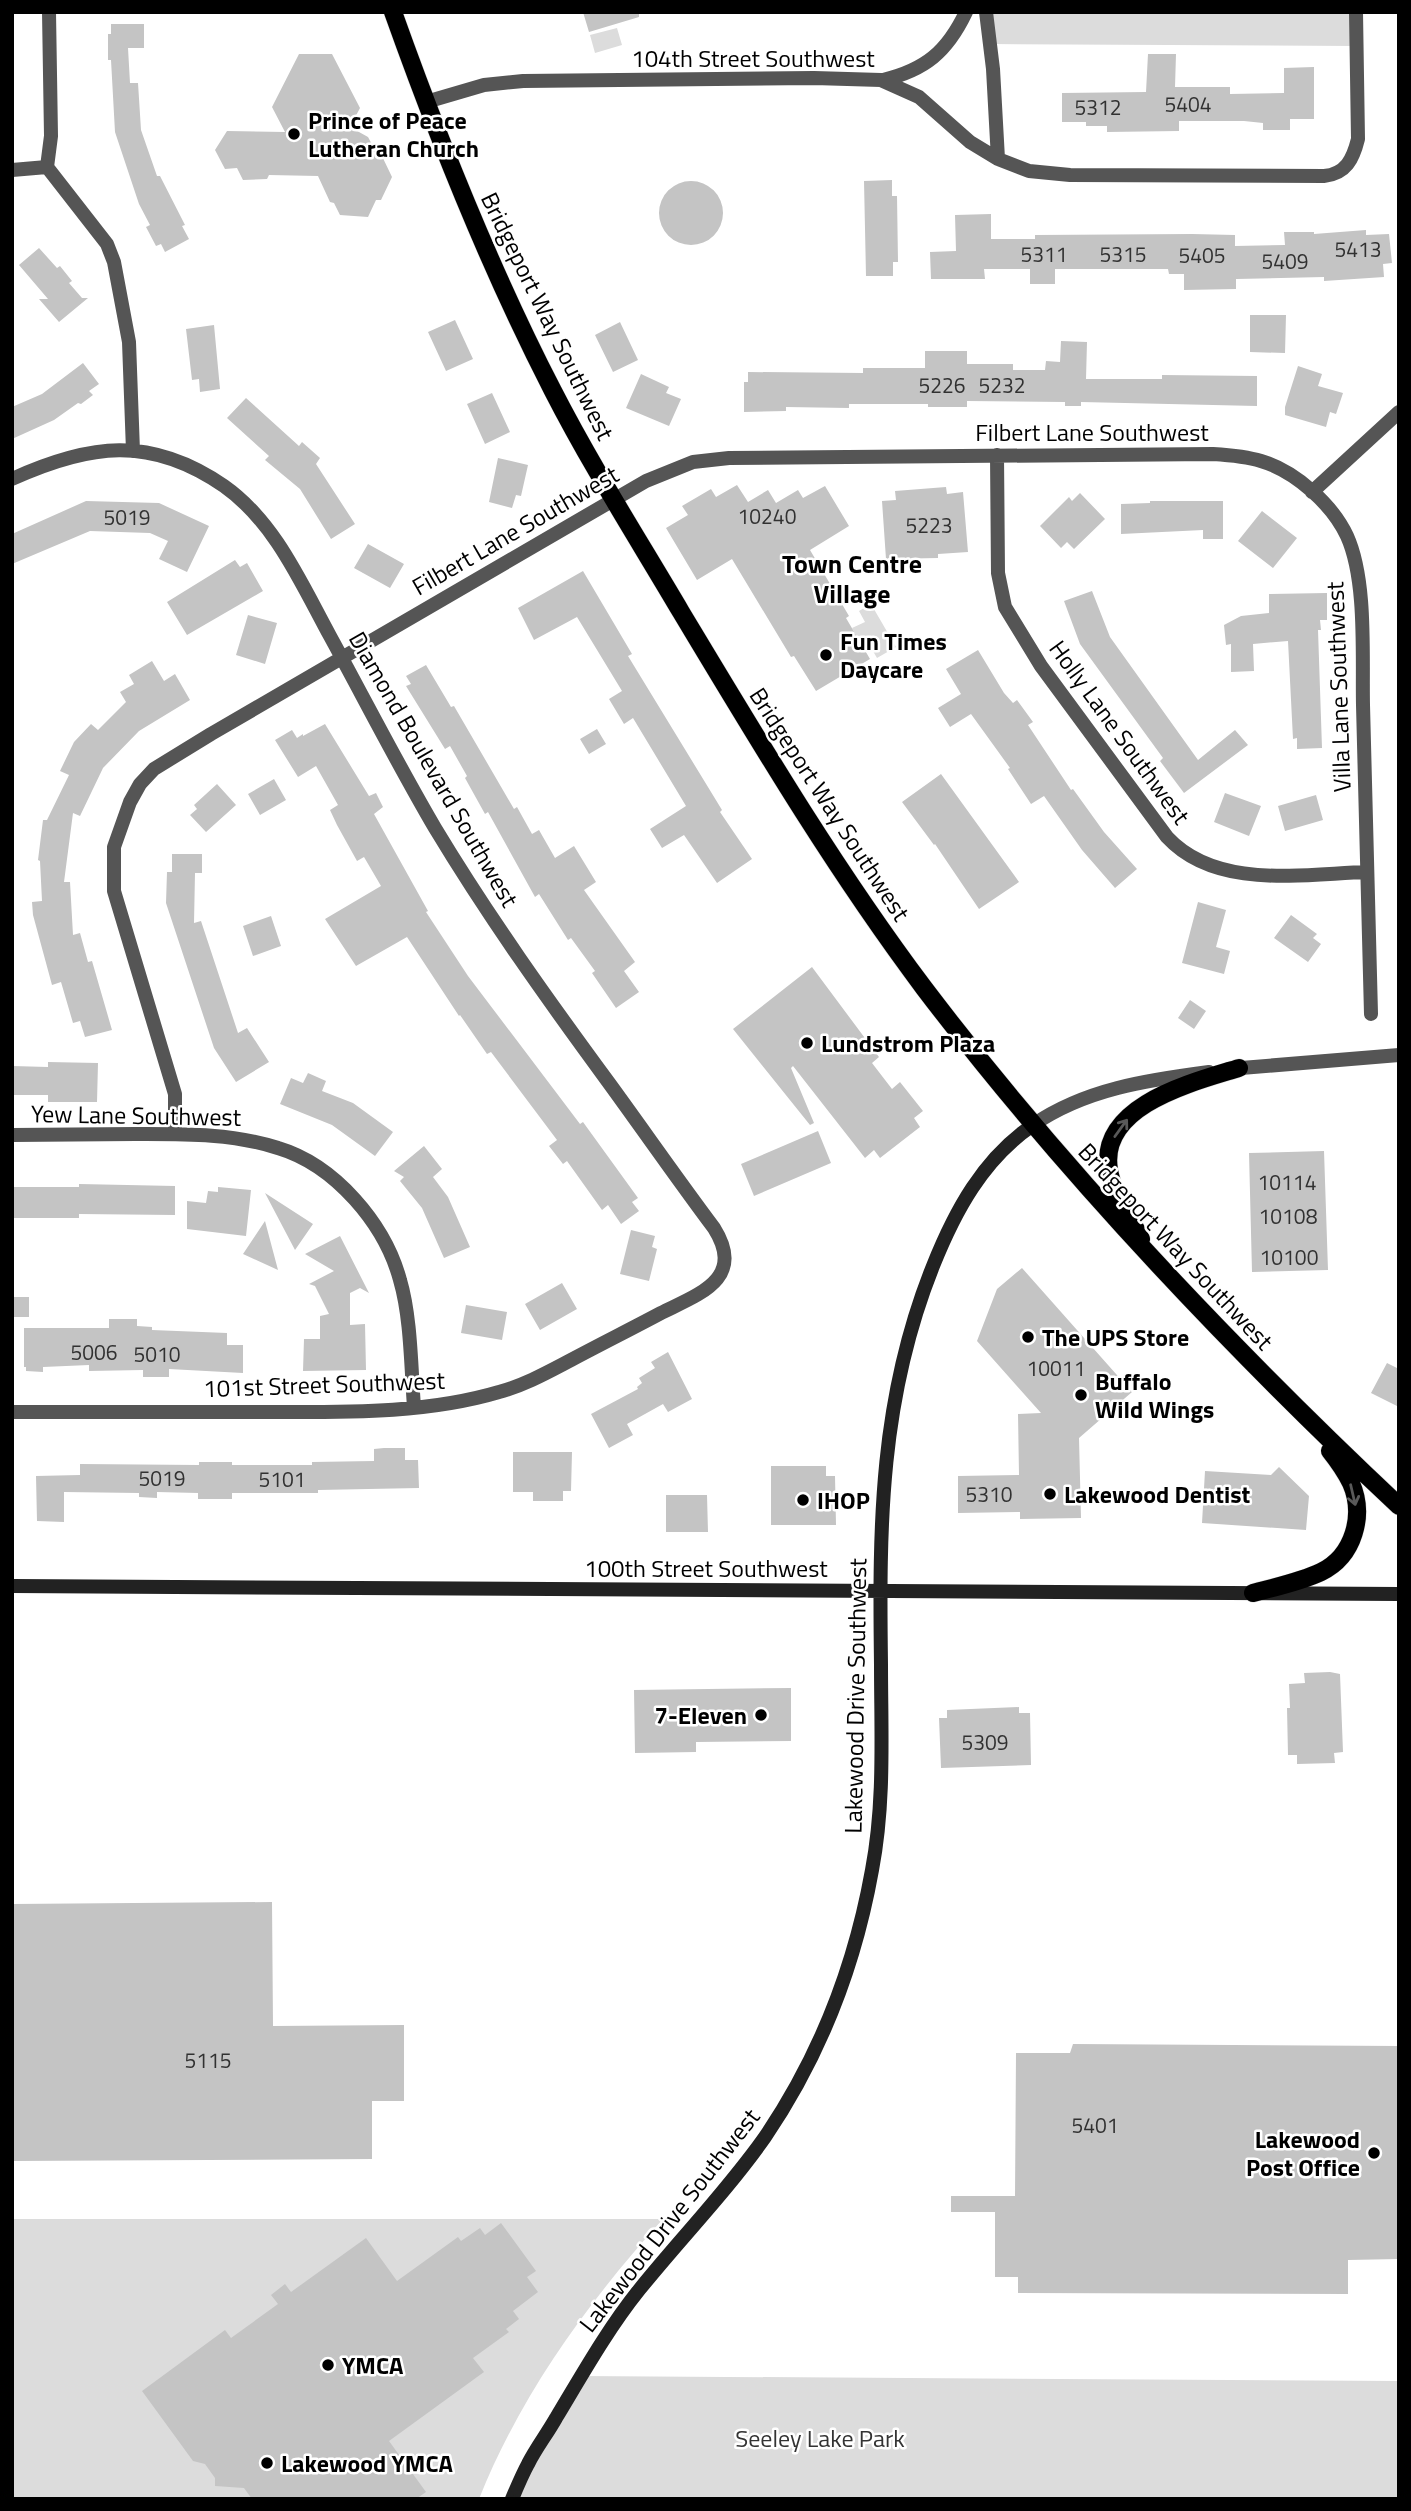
<svg xmlns="http://www.w3.org/2000/svg" width="1411" height="2511" font-family="'Titillium Web',sans-serif">
<style>
.green{fill:#dcdcdc}
.building{fill:#c4c4c4}
.lines{fill:none;stroke-linecap:round;stroke-linejoin:round}
.primary-casing{stroke:#dbdbdb;stroke-width:19}
.minor{stroke:#555;stroke-width:14}
.tertiary{stroke:#555;stroke-width:14}
.secondary{stroke:#222;stroke-width:14}
.primary{stroke:#000;stroke-width:18}
.oneway{stroke:#595959}
.poi-dot{fill:#000;stroke:#fff;stroke-width:2.5}
.labels{text-anchor:middle;dominant-baseline:central;stroke-width:5;stroke-linejoin:round;paint-order:stroke}
.number-label{font-size:21px;fill:#313131}
.street-label{font-size:24px;fill:#000;stroke:#fff}
.poi-label{font-size:24px;font-weight:bold;fill:#000;stroke:#fff;text-anchor:start}
.park-label{font-size:24px;fill:#333;stroke:#fff}
.neighbourhood-label{font-size:26px;font-weight:bold;fill:#000;stroke:#fff}
</style>
<rect width="100%" height="100%" fill="#fff"/>
<path class="green" d="M986,12h370v34l-366,-2z
M617,28l5,17 -27,8 -5,-18z
M871,604l25,43 -19,11 -11,-19 -6,3 -8,-14 13,-6 -6,-11z
M12,2219h651c-75,83 -142,175 -184,280h-467z
M579,2376l820,5v118h-886z"/>
<path class="building" d="M583,12h56v5l-50,15z
M111,24h33v24h-16l2,35h8l3,47 16,46h3l25,49 -3,1 7,13 -24,13 -4,-8 -5,2 -10,-19 4,-2 -11,-21 -24,-72 -4,-72h-3v-26h3z
M299,54h33l28,54 -10,19 18,10 8,15h4l12,25 -11,23h-5l-8,17 -28,-2 -6,-12 -4,-1 -12,-26 -49,-1 -2,4 -24,1 -6,-12 -12,1 -10,-19 12,-19 58,1 -13,-25z
M1148,54h28l-1,33h55v7l54,-1v-25l30,-1v52h-24v11h-27v-7l-19,-2h-65v10l-72,1v-6h-21v-4h-24v-29l84,-1z
M892,180v16h5l1,66h-5v14h-27l-2,-95z
M659 213a32 32 0 1 1 64 0a32 32 0 1 1-64 0Z
M991,214v25h44v-4l157,-1 43,1v11l50,-1 -1,-13h30v2l52,-4v5l23,-1 3,29 -9,1 1,13 -60,4v-4l-88,2v10l-52,1v-16h-15l-1,-5h-113v15h-25v-15h-46l1,10h-54l-1,-27 26,-1 -1,-36z
M39,248l18,20 3,-2 12,15 -3,2 13,15h6l-29,24 -20,-23h9l-29,-34z
M1250,315h36l-1,38 -35,-1z
M455,320l18,39 -27,12 -18,-39z
M620,322l18,38 -25,12 -18,-37z
M214,325l6,64 -20,3 -1,-13 -7,1 -6,-51z
M1061,341l26,1 -1,37h76v-4l95,1v30l-176,-4v4h-16v-4l-98,-1v6h-39v-3h-79v4l-63,-1v4l-42,1v-30h4v-10l115,1v-5h62v-17h42v13h46v6h32l1,-9 14,1z
M83,363l16,21 -10,7 4,4 -12,9 -3,-1 -24,17 -42,19v-32l30,-13z
M1298,366l24,8 -4,12 25,7 -7,21 -6,-2 -4,15 -41,-12v-8z
M641,374l28,13 -3,6 15,6 -12,27 -43,-18z
M492,393l18,39 -25,12 -18,-40z
M246,398l53,48 3,-4 18,16 -4,6 39,60 -24,15 -31,-50 -35,-29 4,-4 -42,-38z
M498,458l30,7 -7,31 -5,-1 -4,13 -23,-6z
M737,485l11,17 20,-12 8,13 22,-13 5,8 22,-12 24,40 -39,24 39,66 -3,2 24,41 -54,32 -22,-35 -3,1 -59,-98 -35,21 -31,-52 22,-13 -6,-9 29,-17 5,8z
M946,487l1,7 16,-2 5,60 -30,2v4l-52,1 -4,-58 14,-1 -1,-9z
M1080,493l25,26 -31,30 -7,-7 -6,6 -21,-22 29,-29 3,4z
M86,501l73,2 50,23 -22,46 -28,-13 9,-18 -18,-8 -60,-2 -78,33v-30z
M1150,501h73v38h-20v-9l-82,4v-30l29,-1z
M1262,511l35,27 -24,30 -35,-27z
M368,544l36,20 -14,24 -36,-20z
M235,560l5,7 7,-4 16,28 -76,44 -20,-33z
M583,571l49,83 -4,2 94,154 -2,2 32,47 -35,24 -33,-48 -22,13 -12,-19 36,-23 -53,-88 -9,6 -15,-25 13,-8 -45,-74 -43,23 -16,-32z
M1092,591l18,46 88,123 37,-30 13,15 -64,48 -24,-32 3,-3 -83,-114 -16,-43z
M1327,593v27h-7l1,10h-3l4,118 -25,1v-11l-4,1 -5,-98 -35,3 1,27 -23,1v-28l-5,1 -2,-20 17,-9 28,-3v-19z
M248,615l29,8 -12,41 -29,-9z
M978,650l26,43 9,10 4,-3 16,22 -5,3 43,65 2,-1 31,43 33,37 -22,19 -33,-38 -38,-54 -13,8 -23,-35 2,-1 -39,-54 -21,13 -12,-19 23,-14 -15,-25z
M152,661l12,20 11,-7 15,26 -51,31 -36,37 -23,48 -7,-3 -9,69h6l3,53 7,-2 8,29 4,-1 20,69 -27,7 -5,-16 -7,2 -12,-41 -9,3 -19,-70 -1,-13 10,-1 -2,-40 -2,-1 5,-40h4l22,-45 -9,-4 14,-29 17,-18 7,6 28,-28 -6,-10 14,-8 -5,-9z
M426,665l25,42 3,-1 60,103 3,-2 15,27 7,-4 16,28 19,-12 22,36 -12,8 51,72 -11,9 15,21 -23,16 -24,-35 3,-2 -24,-33 -3,2 -29,-46 -4,3 -47,-85 -3,2 -20,-36 2,-2 -17,-30 -5,3 -39,-63 5,-2 -5,-8z
M325,724l44,72 7,-3 7,14 -9,7 54,97 -2,1 42,64 112,148 3,-2 55,76 -6,4 7,9 -18,13 -13,-19 -6,5 -35,-49 -4,3 -14,-18 8,-6 -66,-88 -4,2 -27,-39 -1,1 -52,-79 -51,29 -31,-47 56,-33 -17,-29 -7,4 -20,-36 -7,-15 8,-5 -22,-39 -18,11 -23,-37 17,-10 5,8 6,-4v2z
M597,729l9,15 -17,10 -9,-15z
M941,774l78,108 -40,27 -44,-65 -1,1 -32,-43z
M274,779l12,21 -26,15 -12,-21z
M217,784l19,21 -30,27 -16,-17 7,-6 -3,-4z
M1225,793l36,13 -12,30 -35,-14z
M1316,795l7,25 -38,11 -7,-25z
M172,854h30v19h-7l-1,50 7,-2 37,112 9,-5 22,34 -33,20 -22,-34 -48,-145 1,-31h5z
M1198,902l28,8 -10,37 14,4 -6,23 -42,-11z
M1291,915l26,19 -4,4 8,6 -13,18 -34,-24z
M271,916l10,30 -28,10 -10,-30z
M812,967l67,90 -7,6 20,26 8,-7 23,29 -9,7 6,9 -40,31 -6,-8 -9,8 -72,-92 -2,2 23,55 -4,2 -77,-96z
M1190,1000l16,11 -12,18 -16,-11z
M48,1062l50,1 -1,39h-49v-7h-36v-29l36,1z
M308,1073l18,8 -4,10 31,12 40,29 -18,24 -43,-31 -52,-21 11,-26 12,5z
M818,1131l13,32 -77,33 -13,-32z
M424,1146l18,23 -9,8 15,20 22,50 -26,11 -22,-50 -22,-27 4,-4 -10,-6z
M1324,1151l4,119 -76,2 -3,-119z
M79,1184l96,2v29l-96,-1v4h-65v-31h65z
M218,1187l33,3 -5,46 -59,-7v-28l19,2 2,-12 10,1z
M265,1193l48,31 -18,26z
M265,1221l13,49 -35,-16z
M631,1230l24,6 -3,11 5,2 -8,32 -29,-7z
M340,1236l29,57 -9,-5 -10,5v32l15,-1 1,46 -63,1 1,-32h16v-23l9,-2 -14,-28 -6,-2 25,-13 -29,-17z
M1022,1268l110,124 -53,46 2,80 -61,1v-7l-62,1v-37l61,-1 -1,-61 23,-1 -64,-72 20,-52z
M562,1283l15,26 -37,21 -15,-26z
M12,1297h17v20h-17z
M466,1305l41,7 -5,28 -41,-7z
M109,1319h28v7l15,1v3l75,3v12h16v28l-74,-4v8h-26v-7l-54,1v-6l-46,2v5l-17,-1v-4h-2v-39h85z
M668,1352l24,47 -24,13 -5,-8 -36,20 6,11 -24,13 -18,-34 47,-25 -1,-2 5,-4 -3,-5 16,-10 -4,-6z
M1387,1363l12,6v38l-28,-14z
M384,1448h21v12h13l1,28 -101,2v3h-86v6h-34v-6l-41,-1v6l-18,-1v-4l-75,-1v30l-27,-1 -1,-45 44,-1v-11l119,1v-3h33v3h80v-3l62,-1v-12z
M513,1452h59l-1,39h-8v10h-30v-9h-20z
M771,1466h55v10h9l1,49h-65z
M1279,1467l30,29 -3,34 -104,-7 3,-52 66,4z
M666,1495h41l1,37h-42z
M1330,1672l10,2 3,78 -9,1 1,10 -38,1v-9h-9l-1,-47h3l-1,-24 16,-1 -1,-10z
M791,1688v53l-95,1v10l-61,1 -1,-63z
M1019,1707v6h11l1,52 -90,3 -2,-50h8v-8z
M272,1902l1,124 131,-1v76h-32v58l-360,2v-257z
M1073,2044l326,2v213l-51,1v34l-330,-1v-16h-23v-65h-44v-16h64l1,-143h54z
M501,2223l35,48 -9,6 11,15 -25,19 6,8 -13,10 3,3 -36,26 11,14 -95,69 37,51 -10,7h-164l-8,-11 -29,-2v-8l-10,-14 -12,-3 -51,-70 83,-61 6,8 47,-34 -7,-9 14,-11 6,8 75,-54 31,43 61,-44 3,4 19,-13 5,7z"/>
<g class="lines">
<defs>
<path id="primary" d="M393,12c46,129 97,257 160,379 39,76 85,148 128,221 77,128 153,256 243,376 142,187 304,357 475,518
M1141,1239c-10,-20 -29,-48 -32,-69 -11,-65 85,-88 130,-102
M1253,1593c22,-6 47,-11 68,-21 33,-16 44,-57 30,-89 -6,-12 -13,-22 -21,-32"/>
</defs>
<use href="#primary" class="primary-casing"/>
<path class="minor" d="M49,12l2,124 -4,31 60,77 7,18 15,80 4,109
M986,12l7,57 5,90
M883,80c42,-10 64,-28 83,-68
M426,102l58,-17 39,-4 291,-3 67,2 38,17 51,45 28,17 31,12 41,4 254,1c22,-2 29,-17 34,-37l-2,-127
M12,170l35,-3
M997,455l1,118 7,34 36,59 126,171c49,53 135,37 200,35
M12,479c77,-35 138,-44 212,7 51,36 77,97 106,150 35,64 68,129 105,192 53,88 113,172 174,255 35,48 69,97 105,145 32,51 -15,66 -53,85 -30,16 -60,31 -90,47 -23,12 -46,25 -72,32 -74,22 -155,20 -232,20 -85,0 -170,0 -255,0
M1312,492l87,-80
M175,1134v-40l-61,-203v-44l16,-45 10,-18 14,-15 57,-35 435,-253 47,-19 36,-4 484,-4c16,1 32,2 48,7 34,10 71,43 86,75 20,44 15,120 16,169 3,103 5,206 8,309
M12,1135c41,0 82,-1 123,-1 48,0 97,-1 143,14 57,17 107,76 122,132 11,37 11,88 14,127"/>
<path class="tertiary" d="M1229,1069l170,-14
M1033,1125c52,-36 115,-45 176,-53"/>
<path class="secondary" d="M12,1586l1387,8
M512,2499c5,-12 10,-24 16,-35 8,-16 19,-30 28,-46 26,-43 51,-88 83,-128 41,-51 88,-99 126,-153 55,-81 90,-172 107,-267 13,-68 9,-137 9,-206 -2,-140 -1,-266 52,-398 22,-55 50,-107 100,-141"/>
<use href="#primary" class="primary"/>
</g>
<defs><path id="oneway-shaft" d="M-6 0H5M1.5-3L5.5 0L1.5 3" fill="none" stroke-width="1.6" stroke-linecap="round" stroke-linejoin="round" transform="scale(1.75)"/></defs>
<g class="oneway">
<use href="#oneway-shaft" transform="translate(1121 1128) rotate(-54)"/>
<use href="#oneway-shaft" transform="translate(1353 1495) rotate(77)"/>
</g>
<g class="poi-dot">
<circle cx="294" cy="134" r="7"/>
<circle cx="826" cy="655" r="7"/>
<circle cx="807" cy="1043" r="7"/>
<circle cx="1028" cy="1337" r="7"/>
<circle cx="1081" cy="1395" r="7"/>
<circle cx="1050" cy="1494" r="7"/>
<circle cx="803" cy="1500" r="7"/>
<circle cx="761" cy="1715" r="7"/>
<circle cx="1374" cy="2153" r="7"/>
<circle cx="328" cy="2365" r="7"/>
<circle cx="267" cy="2463" r="7"/>
</g>
<g class="labels">
<g class="number-label">
<text x="1188" y="104">5404</text>
<text x="1098" y="107">5312</text>
<text x="1358" y="249">5413</text>
<text x="1044" y="254">5311</text>
<text x="1123" y="254">5315</text>
<text x="1202" y="255">5405</text>
<text x="1285" y="261">5409</text>
<text x="942" y="385">5226</text>
<text x="1002" y="385">5232</text>
<text x="767" y="516">10240</text>
<text x="127" y="517">5019</text>
<text x="929" y="525">5223</text>
<text x="1287" y="1182">10114</text>
<text x="1288" y="1216">10108</text>
<text x="1289" y="1257">10100</text>
<text x="94" y="1352">5006</text>
<text x="157" y="1354">5010</text>
<text x="1056" y="1368">10011</text>
<text x="162" y="1478">5019</text>
<text x="282" y="1479">5101</text>
<text x="989" y="1494">5310</text>
<text x="985" y="1742">5309</text>
<text x="208" y="2060">5115</text>
<text x="1095" y="2125">5401</text>
</g>
<g class="street-label">
<text x="753" y="58">104th Street Southwest</text>
<text transform="translate(548 316) rotate(64)">Bridgeport Way Southwest</text>
<text x="1092" y="432">Filbert Lane Southwest</text>
<text transform="translate(515 530) rotate(-30)">Filbert Lane Southwest</text>
<text transform="translate(1338 687) rotate(-92)">Villa Lane Southwest</text>
<text transform="translate(1120 732) rotate(54)">Holly Lane Southwest</text>
<text transform="translate(434 769) rotate(60)">Diamond Boulevard Southwest</text>
<text transform="translate(830 804) rotate(57)">Bridgeport Way Southwest</text>
<text transform="translate(136 1115) rotate(1)">Yew Lane Southwest</text>
<text transform="translate(1176 1246) rotate(47)">Bridgeport Way Southwest</text>
<text transform="translate(324 1384) rotate(-2)">101st Street Southwest</text>
<text x="706" y="1568">100th Street Southwest</text>
<text transform="translate(855 1696) rotate(-89)">Lakewood Drive Southwest</text>
<text transform="translate(669 2220) rotate(-52)">Lakewood Drive Southwest</text>
</g>
<g class="poi-label">
<text x="308" y="120">Prince of Peace<tspan x="308" dy="28">Lutheran Church</tspan></text>
<text x="840" y="641">Fun Times<tspan x="840" dy="28">Daycare</tspan></text>
<text x="821" y="1043">Lundstrom Plaza</text>
<text x="1042" y="1337">The UPS Store</text>
<text x="1095" y="1381">Buffalo<tspan x="1095" dy="28">Wild Wings</tspan></text>
<text x="1064" y="1494">Lakewood Dentist</text>
<text x="817" y="1500">IHOP</text>
<text x="747" y="1715" text-anchor="end">7-Eleven</text>
<text x="1360" y="2139" text-anchor="end">Lakewood<tspan x="1360" dy="28">Post Office</tspan></text>
<text x="342" y="2365">YMCA</text>
<text x="281" y="2463">Lakewood YMCA</text>
</g>
<g class="park-label">
<text x="820" y="2438">Seeley Lake Park</text>
</g>
<g class="neighbourhood-label">
<text x="852" y="563">Town Centre<tspan x="852" dy="30">Village</tspan></text>
</g>
</g>
<rect width="1411" height="2511" fill="none" stroke="#000000" stroke-width="28"/>
</svg>
